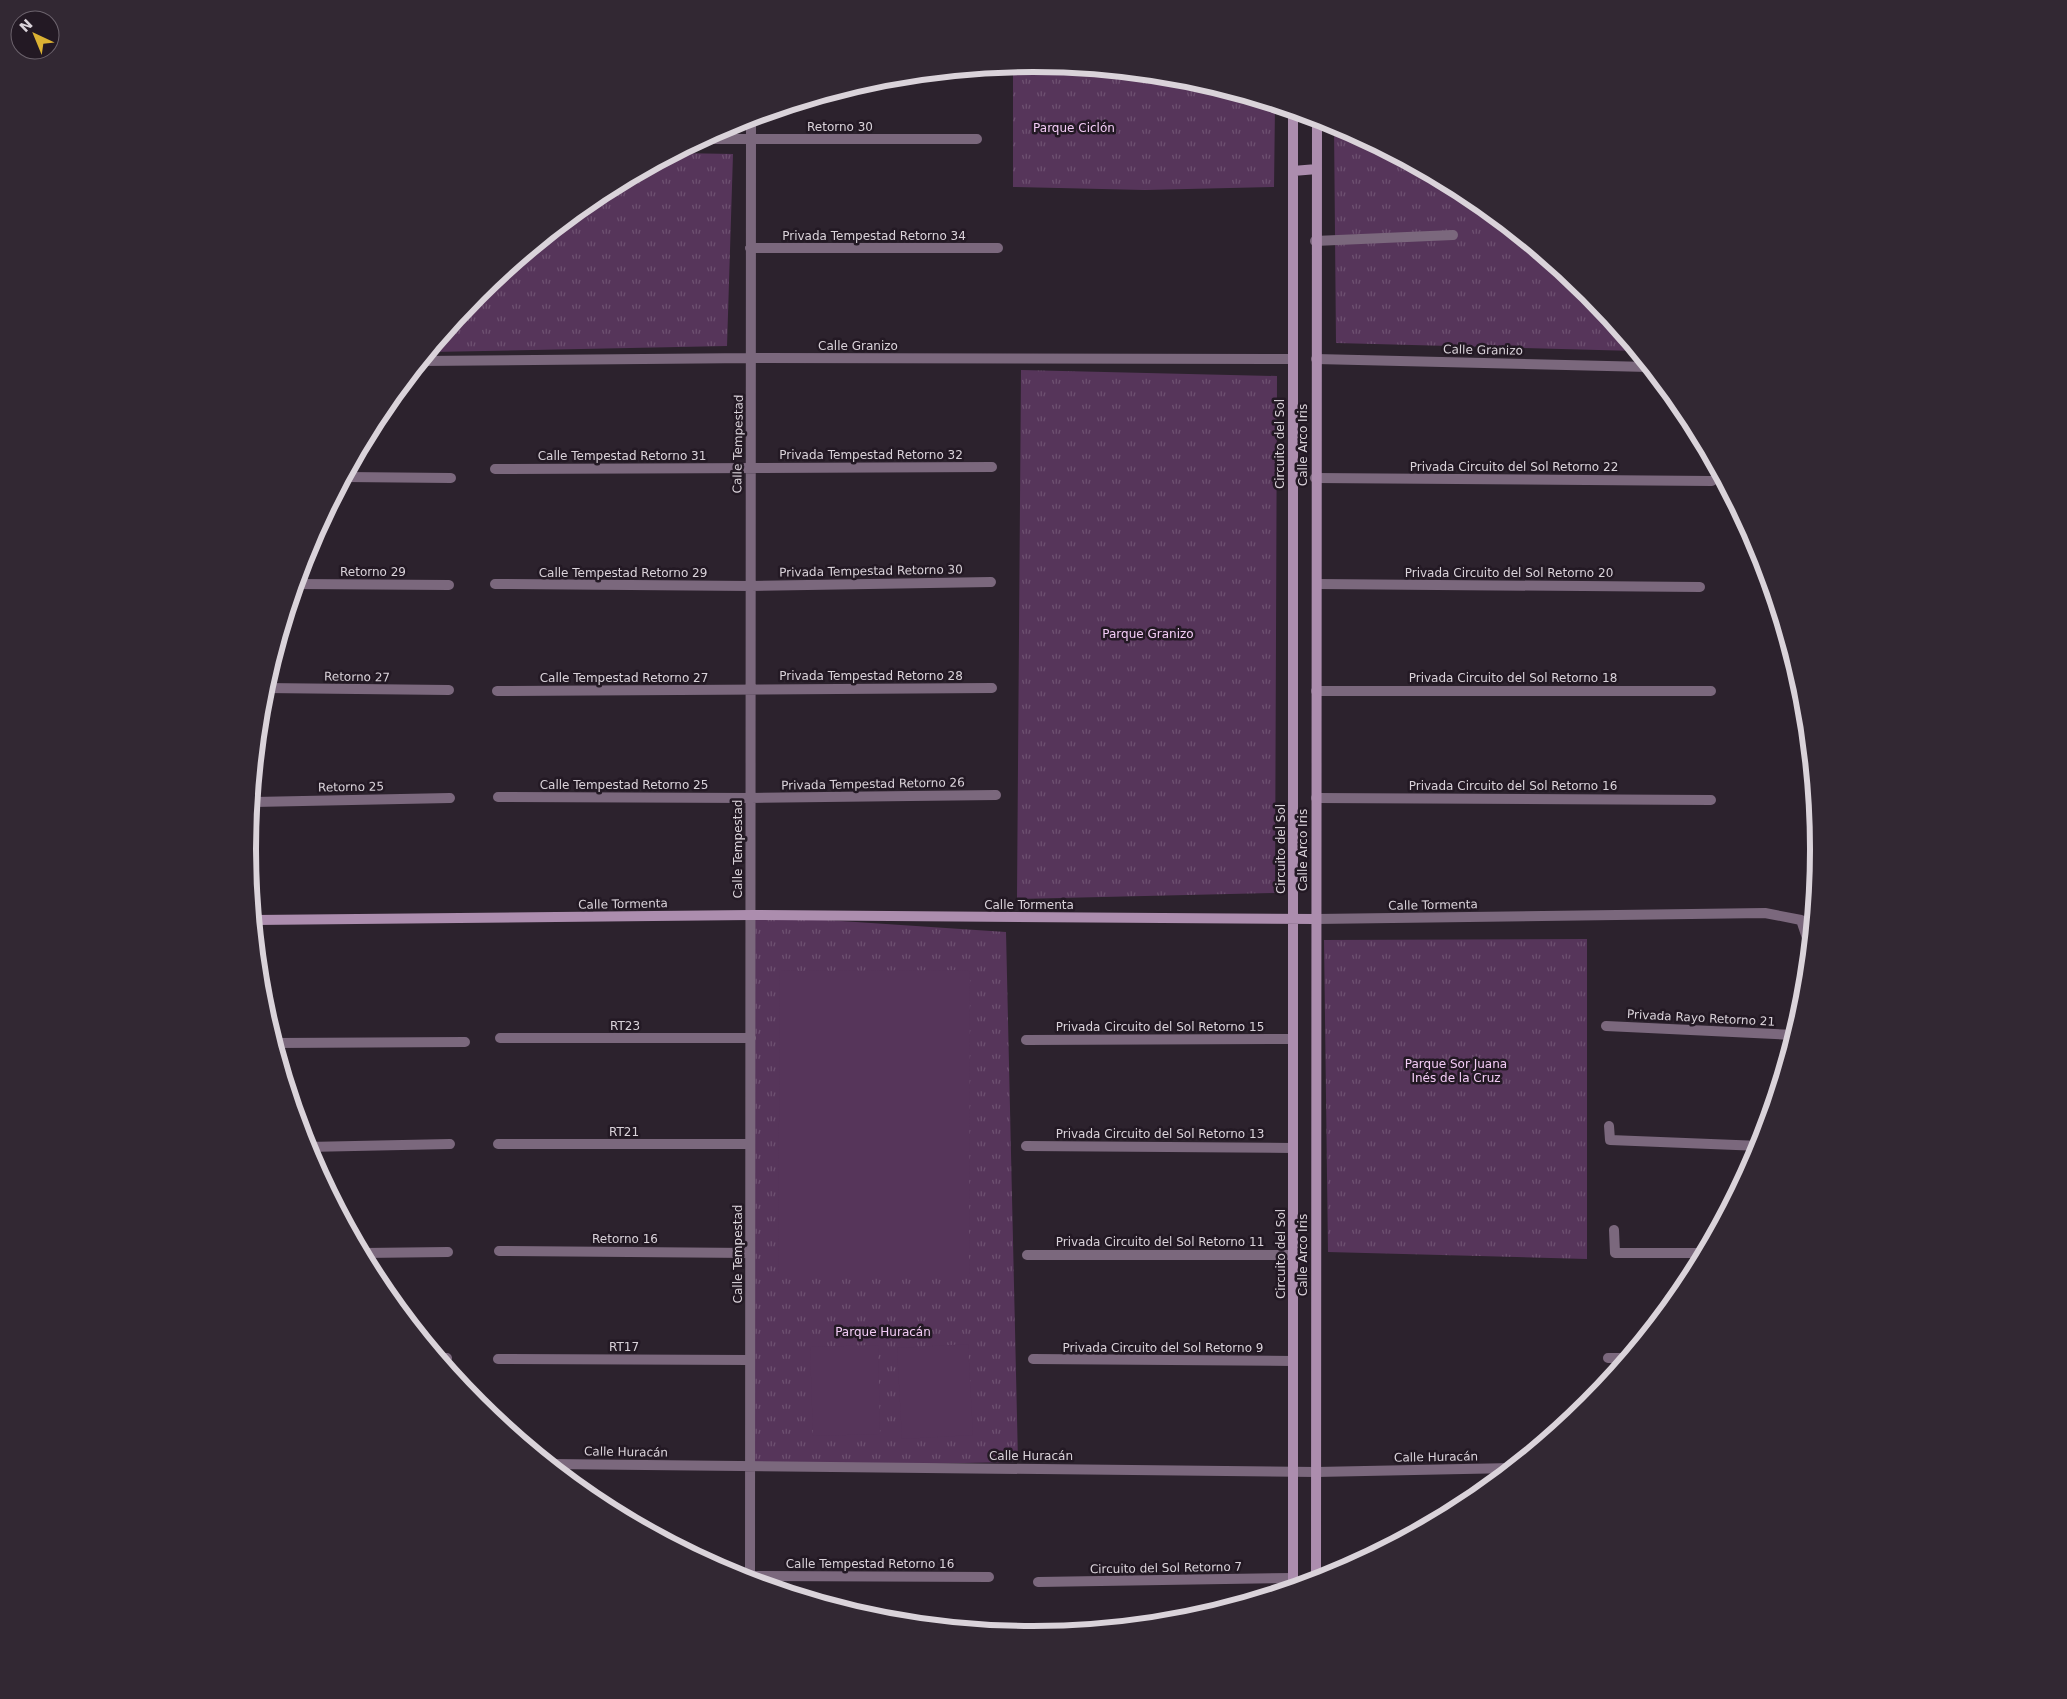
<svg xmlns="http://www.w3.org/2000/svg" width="2067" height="1699" font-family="'DejaVu Sans',sans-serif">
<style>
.grass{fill:url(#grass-tufts)}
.pitch{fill:#56355a}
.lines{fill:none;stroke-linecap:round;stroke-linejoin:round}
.lane{stroke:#7b687d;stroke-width:10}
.street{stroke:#7b687d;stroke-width:10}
.secondary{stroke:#ac8dae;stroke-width:10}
.labels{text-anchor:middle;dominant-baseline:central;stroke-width:5;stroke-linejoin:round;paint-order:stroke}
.street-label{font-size:12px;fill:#dad3da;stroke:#231924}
.park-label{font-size:12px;fill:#f3ccf6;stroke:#231924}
.rim{fill:none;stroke:#dad3da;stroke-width:6}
</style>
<defs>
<pattern id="grass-tufts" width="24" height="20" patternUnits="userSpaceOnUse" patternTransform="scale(1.25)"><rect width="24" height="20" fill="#56355a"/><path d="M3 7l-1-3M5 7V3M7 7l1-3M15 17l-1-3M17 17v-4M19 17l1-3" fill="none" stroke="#6e5171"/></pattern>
</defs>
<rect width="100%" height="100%" fill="#2c222d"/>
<path class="grass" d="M1034,64l153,15 88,26 -1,82 -129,3 -132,-3v-121z
M1334,124l136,72 119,98 47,57 -300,-8z
M677,153l56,1 -6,192 -296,6 47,-58 119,-98z
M1021,370l256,6 -2,517 -258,6z
M751,915l255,17 12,530 -268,5z
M1587,939v320l-259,-7 -4,-312z"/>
<path class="pitch" d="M970,970l-1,305h-191l2,-304z
M968,1344l5,91 -71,4 -5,-91z
M878,1345l2,89 -67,2 -3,-89z"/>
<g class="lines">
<path class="lane" d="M1315,241l138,-6"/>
<path class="street" d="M703,139h274
M750,248h248
M1316,359l333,8
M422,361l330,-3 541,1
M495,469l497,-2
M346,477l105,1
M1315,478l397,3
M297,584l152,1
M495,584l256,2 240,-4
M1317,584l383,3
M265,688l184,2
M497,691l495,-3
M1316,691h395
M498,797l253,1 245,-3
M1316,798l395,2
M252,802l198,-4
M1316,919l449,-6 36,7 8,24v11
M1606,1026l189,9
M500,1038h251
M1026,1040l267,-1
M275,1043l190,-1
M1609,1126l1,14 151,6
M498,1144h252
M1026,1146l267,2
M307,1147l143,-3
M1614,1230l1,23h89
M499,1251l251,2
M363,1253l85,-1
M1027,1255h266
M1608,1358h20
M440,1359l7,-1
M498,1359l252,1
M1033,1359l260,2
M549,1464l767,8 197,-4
M735,1576l254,1
M750,1581l1,-1463
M1038,1582l255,-4"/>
<path class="secondary" d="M1293,111v1477
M1293,171l24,-2
M255,920l496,-5 565,4
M1316,1581l1,-1463"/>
</g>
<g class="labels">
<g class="street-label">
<text x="840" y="127">Retorno 30</text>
<text x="874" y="236">Privada Tempestad Retorno 34</text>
<text x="858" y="346">Calle Granizo</text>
<text transform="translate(1483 350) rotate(1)">Calle Granizo</text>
<text transform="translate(738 444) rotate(-89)">Calle Tempestad</text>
<text transform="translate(1280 444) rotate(-90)">Circuito del Sol</text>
<text transform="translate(1303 445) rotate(-90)">Calle Arco Iris</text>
<text x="871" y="455">Privada Tempestad Retorno 32</text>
<text x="622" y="456">Calle Tempestad Retorno 31</text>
<text x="1514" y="467">Privada Circuito del Sol Retorno 22</text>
<text transform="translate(871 571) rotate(-1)">Privada Tempestad Retorno 30</text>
<text x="373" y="572">Retorno 29</text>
<text x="623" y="573">Calle Tempestad Retorno 29</text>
<text x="1509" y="573">Privada Circuito del Sol Retorno 20</text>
<text x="871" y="676">Privada Tempestad Retorno 28</text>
<text transform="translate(357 677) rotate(1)">Retorno 27</text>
<text x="624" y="678">Calle Tempestad Retorno 27</text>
<text x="1513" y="678">Privada Circuito del Sol Retorno 18</text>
<text transform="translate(873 784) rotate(-1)">Privada Tempestad Retorno 26</text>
<text x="624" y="785">Calle Tempestad Retorno 25</text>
<text x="1513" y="786">Privada Circuito del Sol Retorno 16</text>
<text transform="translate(351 787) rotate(-1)">Retorno 25</text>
<text transform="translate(738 849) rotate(-90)">Calle Tempestad</text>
<text transform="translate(1281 849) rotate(-90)">Circuito del Sol</text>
<text transform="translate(1303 850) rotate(-90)">Calle Arco Iris</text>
<text transform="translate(623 904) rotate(-1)">Calle Tormenta</text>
<text x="1029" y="905">Calle Tormenta</text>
<text transform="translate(1433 905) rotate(-1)">Calle Tormenta</text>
<text transform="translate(1701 1018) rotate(3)">Privada Rayo Retorno 21</text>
<text x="625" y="1026">RT23</text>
<text x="1160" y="1027">Privada Circuito del Sol Retorno 15</text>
<text x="624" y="1132">RT21</text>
<text x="1160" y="1134">Privada Circuito del Sol Retorno 13</text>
<text x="625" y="1239">Retorno 16</text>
<text x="1160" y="1242">Privada Circuito del Sol Retorno 11</text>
<text transform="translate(738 1254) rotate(-90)">Calle Tempestad</text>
<text transform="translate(1281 1254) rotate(-90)">Circuito del Sol</text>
<text transform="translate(1303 1255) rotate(-90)">Calle Arco Iris</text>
<text x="624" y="1347">RT17</text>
<text x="1163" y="1348">Privada Circuito del Sol Retorno 9</text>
<text transform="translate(626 1452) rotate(1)">Calle Huracán</text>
<text x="1031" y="1456">Calle Huracán</text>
<text transform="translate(1436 1457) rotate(-1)">Calle Huracán</text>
<text x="870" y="1564">Calle Tempestad Retorno 16</text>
<text transform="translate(1166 1568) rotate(-1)">Circuito del Sol Retorno 7</text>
</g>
<g class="park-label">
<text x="1074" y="128">Parque Ciclón</text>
<text x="1148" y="634">Parque Granizo</text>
<text x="1456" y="1064">Parque Sor Juana<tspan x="1456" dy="14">Inés de la Cruz</tspan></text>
<text x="883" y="1332">Parque Huracán</text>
</g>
</g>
<path d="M0 0H2067V1699H0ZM256 849a777 777 0 1 1 1554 0a777 777 0 1 1-1554 0Z" fill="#322833" fill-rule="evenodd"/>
<path class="rim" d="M256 849a777 777 0 1 1 1554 0a777 777 0 1 1-1554 0Z"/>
<g transform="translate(35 35) rotate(316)"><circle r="24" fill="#231924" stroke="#6c636d"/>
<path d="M0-4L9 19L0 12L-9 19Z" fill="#dbb233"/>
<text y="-8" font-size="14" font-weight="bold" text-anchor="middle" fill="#dad3da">N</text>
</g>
</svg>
